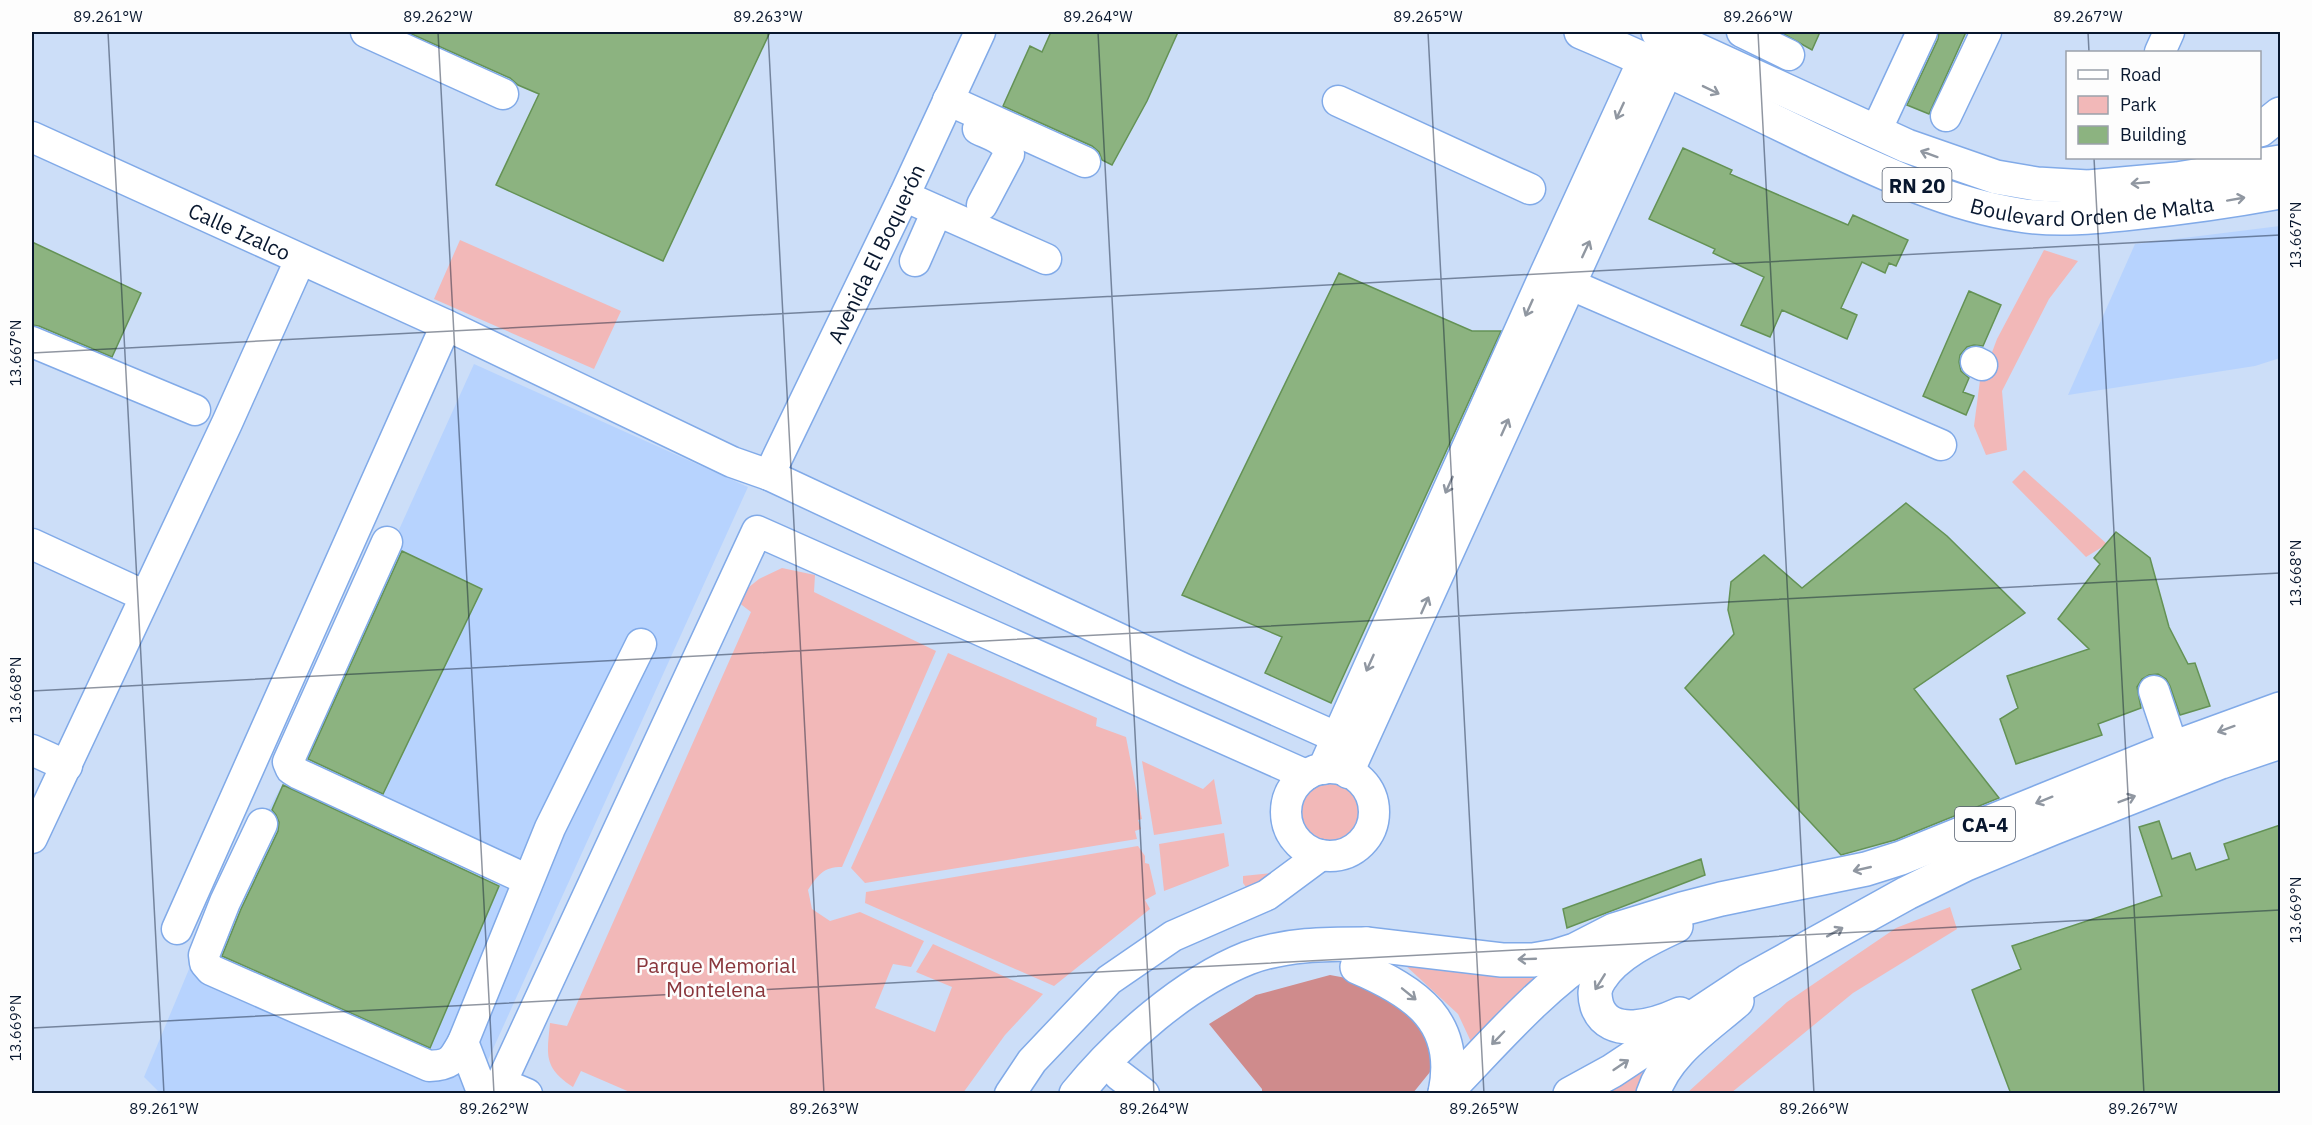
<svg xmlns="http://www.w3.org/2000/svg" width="2312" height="1125" font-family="'IBM Plex Sans',sans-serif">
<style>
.built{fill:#b7d3fe}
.green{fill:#f2b8b8}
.forest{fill:#cf8b8c}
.building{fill:#8cb380;stroke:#649255;stroke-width:1.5}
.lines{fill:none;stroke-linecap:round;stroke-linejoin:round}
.minor-casing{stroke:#81aae8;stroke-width:33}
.major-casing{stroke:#81aae8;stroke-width:36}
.highway-casing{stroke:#81aae8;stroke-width:36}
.minor{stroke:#fff;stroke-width:30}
.major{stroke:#fff;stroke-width:33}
.highway{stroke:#fff;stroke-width:33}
.oneway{stroke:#9097a1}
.ticks{fill:none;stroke:#08172e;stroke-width:1.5;stroke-opacity:0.45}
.labels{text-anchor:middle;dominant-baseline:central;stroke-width:5;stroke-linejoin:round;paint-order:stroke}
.shield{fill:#fdfdfd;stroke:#525c6c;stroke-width:1.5}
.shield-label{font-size:20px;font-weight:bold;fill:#08172e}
.street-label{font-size:21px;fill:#08172e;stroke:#fdfdfd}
.park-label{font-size:21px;fill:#89363c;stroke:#fdfdfd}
.neatline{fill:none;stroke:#08172e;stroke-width:2}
.ticks-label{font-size:15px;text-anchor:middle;fill:#08172e}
</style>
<rect width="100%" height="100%" fill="#ccdef8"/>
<path class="built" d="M2280,226v132l-25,8 -187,29 67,-151z
M474,364l274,123 -275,606h-313l-16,-16 53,-127 14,-32 81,-152z"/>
<path class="green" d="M460,240l161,71 -27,58 -160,-70z
M2044,250l34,11 -29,38 -47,92 5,59 -21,5 -12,-29 8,-61 9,-10 6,-16z
M2024,470l83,74 -21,13 -74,-75z
M782,568l33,7 -1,17 122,59 -94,216c-19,0 -24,8 -34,23l4,19 18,12 30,-9 64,29 -13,26 -18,-3 -18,44 60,24 17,-45 -36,-15 17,-28 110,50 -38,41 -42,58h-331l-51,-22 -8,16c-30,-20 -26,-32 -23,-64l17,3 184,-414 -17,-13 25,-20z
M948,653l149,65 -1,8 30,11 16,82 -4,1 3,9 -6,2 2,8 -272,44 -14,-15z
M1142,761l61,28 11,-10 8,45 -68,11z
M1298 812a33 33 0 1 1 66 0a33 33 0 1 1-66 0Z
M1224,833l5,33 -65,25 -5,-47z
M1138,846l7,10v7l4,1 7,30 -11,6 5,9 -96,77 -189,-83 1,-11z
M1273,873l-24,18 -6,-8v-7z
M1950,907l7,22 -104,64 -122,100h-44l100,-91 109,-74z
M1405,965l140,10 -72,71 -15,-32z
M1647,1065l-5,28h-45z"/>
<path class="forest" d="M1330,975l27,5 53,34 19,21 2,19 -1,18 -17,21h-151v-4l-53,-65 47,-29z"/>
<path class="building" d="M407,32h363l-107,229 -167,-76 43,-91 -21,-9 -8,-7z
M1051,32h127l-31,69 -35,64 -10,-5 -3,-8 -7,-6 -89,-40 27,-60 12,6z
M1780,32h40l-8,18z
M1939,32h27l-37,82 -22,-9 31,-66z
M1683,148l49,22 -2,4 118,51 5,-10 55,25 -12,26 -7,-3 -4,10 -23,-11 -21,46 16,7 -10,24 -65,-29 -12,27 -29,-12 23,-48 -51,-24 2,-4 -66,-30z
M32,242l109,51 -29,64 -73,-31 -7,-1z
M1339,273l133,58h29l-170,372 -66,-30 17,-36 -100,-42z
M1969,291l32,14 -18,41 -9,-1 -7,2 -7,8 -1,7 2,9 8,7 -6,14 11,4 -8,19 -43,-19z
M1906,503l41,33 78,77 -111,76 85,109 -104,42 -54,15 -156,-167 49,-54 -6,-24 3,-28 33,-27 38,33z
M2116,532l34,26 19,69 19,37 7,-1 15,43 -30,9 -10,-29 -4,-7 -8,-5 -9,1 -7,4 -5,8 4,21 -43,16 4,11 -86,29 -16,-45 18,-11 -11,-32 82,-27 -31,-30 42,-55 -6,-6z
M402,551l80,38 -99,205 -75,-35z
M283,785l216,101 -69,162 -208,-92 19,-47 37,-78 1,-9 -3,-7 -4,-5z
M2159,821l13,38 18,-6 6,17 33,-11 -5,-15 56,-19v269h-269l-39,-104 49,-21 -9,-23 150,-50 -23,-69z
M1701,859l4,16 -138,53 -4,-19z"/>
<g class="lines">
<defs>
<g id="minor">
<path d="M366,32l137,62"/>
<path d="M1742,32l47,23"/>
<path d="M2160,52l9,-20"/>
<path d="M948,100l137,62"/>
<path d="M1338,101l192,88"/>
<path d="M1946,116l40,-84"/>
<path d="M978,129c12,6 30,10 31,25l-27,51"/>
<path d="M1876,131l46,-99"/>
<path id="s1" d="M32,137l414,188 286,137 37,13 415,194 152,68"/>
<path d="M904,196l142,63"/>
<path d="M915,261l22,-50"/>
<path d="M1553,277l388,168"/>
<path d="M32,342l163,68"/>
<path d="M1976,362l6,3"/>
<path id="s2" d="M769,475l135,-279 76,-164"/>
<path d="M387,542l-99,220 3,7 8,5 229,106"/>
<path d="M32,544l113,52"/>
<path d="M2154,691l19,57"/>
<path d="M32,750l35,16"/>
<circle cx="1330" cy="812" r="44"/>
<path d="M1323,769l222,-495 99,-216"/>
<path d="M1348,773l320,-703"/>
<path d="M262,824l-37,78 -21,53 1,8 6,7 218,96c22,-1 23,-5 34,-24l87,-214 91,-184"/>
<path d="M32,838l195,-415 73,-163"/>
<path d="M177,929l269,-604"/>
<path d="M463,1042l20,52"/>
<path d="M1119,1075l25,19"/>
<path d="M527,1094l-26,-11 256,-552 549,244"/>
<path d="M1010,1094l22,-33 77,-81 64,-44 94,-41 54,-40"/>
</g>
<path id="major" d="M1076,1094c43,-53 109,-111 172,-136 37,-14 78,-14 118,-14
M1653,1094c13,-41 53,-66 84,-93"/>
<g id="highway">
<path id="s3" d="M1581,32c78,33 154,70 230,107 66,31 135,65 208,76 38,6 76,2 113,-2 50,-5 99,-12 148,-21"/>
<path d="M1658,32l249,114 89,31 41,7 51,3 89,-8 103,-17"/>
<path d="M2260,130l20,-16"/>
<path d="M1676,926c-26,12 -60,28 -76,53 -6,9 -6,16 -3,27 12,34 59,19 83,8"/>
<path d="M1366,944l136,16h31l23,-4 19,-6 39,-20 68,-21 39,-10 145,-30 35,-11 272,-110 107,-39"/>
<path d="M1357,967c59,25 103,55 88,126"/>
<path d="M1445,1093c48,-49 94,-104 152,-142"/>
<path d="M1570,1094l42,-23 136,-90 159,-88 59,-29 87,-36 168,-66 59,-20"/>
</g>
</defs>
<use href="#minor" class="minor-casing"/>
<use href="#major" class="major-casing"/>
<use href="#highway" class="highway-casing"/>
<use href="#minor" class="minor"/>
<use href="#major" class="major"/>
<use href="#highway" class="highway"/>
</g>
<defs><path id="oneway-shaft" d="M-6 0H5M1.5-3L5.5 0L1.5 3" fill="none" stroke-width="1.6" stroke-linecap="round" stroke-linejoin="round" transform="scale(1.5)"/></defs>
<g class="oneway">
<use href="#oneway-shaft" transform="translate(1711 90) rotate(26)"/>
<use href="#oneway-shaft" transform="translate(1620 111) rotate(115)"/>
<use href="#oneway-shaft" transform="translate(1929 154) rotate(-160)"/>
<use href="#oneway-shaft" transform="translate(2140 183) rotate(175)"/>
<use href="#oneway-shaft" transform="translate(2236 199) rotate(-10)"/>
<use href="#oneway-shaft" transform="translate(1586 249) rotate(-65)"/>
<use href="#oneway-shaft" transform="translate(1529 308) rotate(114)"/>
<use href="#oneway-shaft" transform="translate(1505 427) rotate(-66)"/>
<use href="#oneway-shaft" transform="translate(1449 485) rotate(114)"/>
<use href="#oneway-shaft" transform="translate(1425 605) rotate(-66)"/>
<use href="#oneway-shaft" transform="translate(1370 663) rotate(114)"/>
<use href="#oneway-shaft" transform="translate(2226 729) rotate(160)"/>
<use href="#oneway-shaft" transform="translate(2127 799) rotate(-21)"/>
<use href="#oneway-shaft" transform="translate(2044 800) rotate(158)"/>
<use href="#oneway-shaft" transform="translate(1862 869) rotate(167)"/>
<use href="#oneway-shaft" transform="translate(1835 932) rotate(-29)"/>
<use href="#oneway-shaft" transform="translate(1527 959) rotate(178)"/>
<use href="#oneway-shaft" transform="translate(1600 982) rotate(122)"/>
<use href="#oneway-shaft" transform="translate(1409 994) rotate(39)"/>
<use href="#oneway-shaft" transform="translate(1498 1038) rotate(134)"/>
<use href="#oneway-shaft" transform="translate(1621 1065) rotate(-34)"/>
</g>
<path class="ticks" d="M108,32l56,1062M438,32l56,1062M768,32l56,1062M1098,32l56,1062M1428,32l56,1062M1758,32l56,1062M2088,32l1,20M2094,158l50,936M32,353l2248,-118M32,691l2248,-118M32,1028l2248,-118"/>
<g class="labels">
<g class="shield">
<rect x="1882.5" y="168" width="69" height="34" rx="4.5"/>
<rect x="1955" y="807" width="60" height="34" rx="4.5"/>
</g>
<g class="shield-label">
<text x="1917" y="185">RN 20</text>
<text x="1985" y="824">CA-4</text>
</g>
<g class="street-label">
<text stroke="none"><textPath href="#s3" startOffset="549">Boulevard Orden de Malta</textPath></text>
<text stroke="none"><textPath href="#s1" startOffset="228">Calle Izalco</textPath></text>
<text stroke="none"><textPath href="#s2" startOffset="246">Avenida El Boquerón</textPath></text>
</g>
<g class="park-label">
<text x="716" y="965">Parque Memorial<tspan x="716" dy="24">Montelena</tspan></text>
</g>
</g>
<rect width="2312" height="1125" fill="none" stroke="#fdfdfd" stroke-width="66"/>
<rect x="2066" y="51" width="195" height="108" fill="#fdfdfd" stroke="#9ba1aa" stroke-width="1.5"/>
<rect x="2078" y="70" width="30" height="9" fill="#ffffff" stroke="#9ba1aa" stroke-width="1.5"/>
<text x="2120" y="81" font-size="18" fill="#08172e">Road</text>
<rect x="2078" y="96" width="30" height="18" fill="#f2b8b8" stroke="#9ba1aa" stroke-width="1.5"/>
<text x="2120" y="111" font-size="18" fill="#08172e">Park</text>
<rect x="2078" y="126" width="30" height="18" fill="#8cb380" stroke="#9ba1aa" stroke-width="1.5"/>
<text x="2120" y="141" font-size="18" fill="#08172e">Building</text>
<rect x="33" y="33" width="2246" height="1059" class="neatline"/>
<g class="ticks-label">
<text x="108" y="22">89.261°W</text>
<text x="438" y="22">89.262°W</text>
<text x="768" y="22">89.263°W</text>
<text x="1098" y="22">89.264°W</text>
<text x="1428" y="22">89.265°W</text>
<text x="1758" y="22">89.266°W</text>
<text x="2088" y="22">89.267°W</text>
<text transform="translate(2296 235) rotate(-90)" y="5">13.667°N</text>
<text transform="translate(16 353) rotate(-90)" y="5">13.667°N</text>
<text transform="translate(2296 573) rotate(-90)" y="5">13.668°N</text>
<text transform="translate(16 690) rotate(-90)" y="5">13.668°N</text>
<text transform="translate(2296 910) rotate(-90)" y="5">13.669°N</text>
<text transform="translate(16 1028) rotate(-90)" y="5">13.669°N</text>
<text x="164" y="1114">89.261°W</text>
<text x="494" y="1114">89.262°W</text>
<text x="824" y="1114">89.263°W</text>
<text x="1154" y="1114">89.264°W</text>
<text x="1484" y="1114">89.265°W</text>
<text x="1814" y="1114">89.266°W</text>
<text x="2143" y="1114">89.267°W</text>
</g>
</svg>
